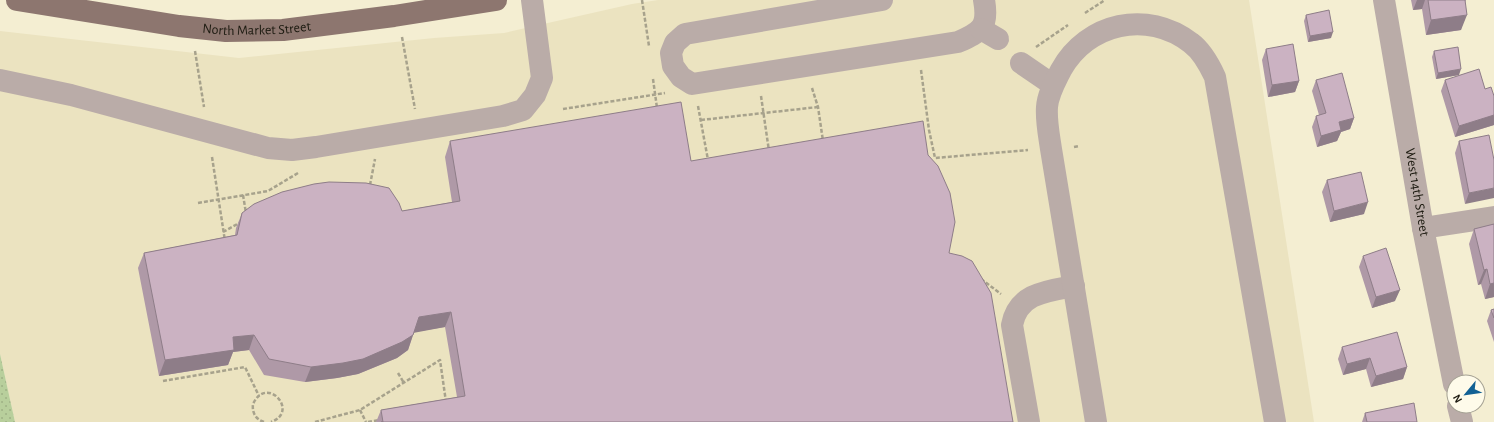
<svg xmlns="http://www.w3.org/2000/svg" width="1494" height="422" font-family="'Alegreya Sans',sans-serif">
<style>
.built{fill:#ebe3c0}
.park{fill:url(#park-dots)}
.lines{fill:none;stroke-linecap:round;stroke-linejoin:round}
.path{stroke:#a7a28c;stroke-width:2.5;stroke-dasharray:4 2;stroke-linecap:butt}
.minor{stroke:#baaca8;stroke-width:22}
.major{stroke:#8d766f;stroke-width:22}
.wall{fill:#af99a7}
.shaded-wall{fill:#8e7d88}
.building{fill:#cbb2c2;stroke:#8e7d88}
.labels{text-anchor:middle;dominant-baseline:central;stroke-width:3;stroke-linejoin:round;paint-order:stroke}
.street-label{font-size:14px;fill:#1c1a10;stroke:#fefbea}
</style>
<defs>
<pattern id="park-dots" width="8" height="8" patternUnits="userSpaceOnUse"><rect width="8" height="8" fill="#b8cf9c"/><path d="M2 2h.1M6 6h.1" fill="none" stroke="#9eb185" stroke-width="1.8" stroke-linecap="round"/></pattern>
</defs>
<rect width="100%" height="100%" fill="#f4eed2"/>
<path class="built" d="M658,0h591l65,422h-1299l-15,-68v-323l239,27 195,-20 70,-5 128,-29z"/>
<path class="park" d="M0,354l15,68h-15z"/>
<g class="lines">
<path class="path" d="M642,0l7,46
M1085,13l20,-13
M402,37l13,72
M1036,47l32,-22
M195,51l9,56
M921,70l8,60 6,28 93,-8
M653,79l4,29
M812,88l6,19 5,34
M761,96l8,55
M698,106l10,54
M563,109l102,-16
M701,120l117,-13
M1074,147l5,-1
M212,157l13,84
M370,185l5,-26
M243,195l3,18
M198,203l70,-12 30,-18
M223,232l18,-10
M981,279l20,15
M398,373l6,10
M163,381l82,-14 14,29
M360,410l6,12
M264,422c-9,-3 -12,-10 -11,-18 14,-30 47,8 18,18
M315,422l45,-12 80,-50 6,42
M368,422l12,-2"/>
<g class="minor">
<path d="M882,0l-197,34 -10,9 -4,10 2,13 8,11 11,7 266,-42c23,-10 31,-15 26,-42"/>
<path id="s1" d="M1384,0l39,228 31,156"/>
<path d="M981,29l17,10"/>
<path d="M1021,63l32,22"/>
<path d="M0,80l71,15 197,53 24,2 24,-3 187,-31 20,-6 12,-15 7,-17 -10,-78"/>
<path d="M1423,228l71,-11"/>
<path d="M1458,406l4,16"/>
<path d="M1029,422l-17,-97c6,-32 35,-34 62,-39"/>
<path d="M1096,422l-45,-273c-2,-14 -5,-28 -4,-42 1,-13 8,-25 14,-37 26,-47 86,-61 130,-27 11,8 18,21 24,34l60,345"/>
</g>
<path class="major" id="s2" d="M17,0l162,26 47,5 57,-1 111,-14 102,-16"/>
</g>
<path class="wall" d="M1411,0h55l-1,2 -4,28 -35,5 -4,-26 -9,1z
M1306,15l25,23 -23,4 -4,-21z
M1266,49l33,32 -4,11 -27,5 -6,-37z
M1434,51l25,24 -23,4 -4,-22z
M1316,80l38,38 -4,11 -9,3 -4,9 -20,6 -5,-20 4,-11 3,-1 -7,-24z
M1445,80l40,9 9,7v29l-39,12 -14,-46z
M450,141l241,20 237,-6 21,98 64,169h-637l5,-12 76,-13 -12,-70 -31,5 -6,18 -11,8 -39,16 -21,4 -32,4 -41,-7 -15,-25 -16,2 -5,13 -69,11 -21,-108 6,-15 91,-18 1,-7 6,-15 160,-2 50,-9 -7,-45z
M1459,141l35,19 -29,44 -10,-51z
M1327,180l37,34 -34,8 -8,-30z
M1494,224v73l-9,2 -4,-15 -3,1 -9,-41 5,-15z
M1363,256l32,45 -23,7 -13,-41z
M1494,309v33l-7,-21 4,-11z
M1342,347l65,20 -4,12 -32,8 -5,-18 -23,6 -5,-16z
M1365,413l52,9h-55z"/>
<path class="shaded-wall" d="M1417,0h8l-3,9 -9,1z
M1467,15l-6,15 -35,5 5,-15z
M1333,32l-2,6 -23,4 2,-6z
M1461,69l-2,6 -23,4 2,-6z
M1299,81l-4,11 -27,5 4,-12z
M1494,115v10l-39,12 4,-11z
M1354,118l-4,11 -9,3 -4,9 -20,6 4,-11 18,-14z
M1494,188v10l-29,6 4,-11z
M1368,202l-4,12 -34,8 4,-11z
M1487,269l-6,15 -3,1 6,-15z
M1494,283v14l-9,2 5,-15z
M1400,290l-5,11 -23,7 4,-11z
M451,312l-6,15 -32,6 6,-16z
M254,335l-5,15 -16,2 -5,13 -69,11 6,-16 68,-23z
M413,335l-5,15 -11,8 -39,16 -21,4 -32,4 6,-15z
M1370,358l-4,11 -23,6 4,-11z
M1407,367l-4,12 -32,8 5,-11z"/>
<path class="building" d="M1428,0h37l2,15 -36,5z
M1329,10l4,22 -23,4 -4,-21z
M1293,44l6,37 -27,4 -6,-36z
M1458,47l3,22 -23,4 -4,-22z
M1479,69l6,20 6,-2 3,9v19l-35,11 -14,-46z
M1342,73l12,45 -15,4 2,8 -20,6 -5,-20 10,-3 -10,-33z
M681,102l10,59 232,-40 5,34 10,11 12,27 5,29 -6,31 13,3 10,5 19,32 22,129h-632h2l-2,-12 84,-14 -14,-84 -32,5 -6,18 -11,7 -39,17 -20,4 -32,4 -42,-8 -15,-24 -21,2 1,13 -69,10 -21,-107 93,-18 5,-22 12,-9 28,-12 32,-8 15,-2 37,1 23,5 10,15 3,8 58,-10 -10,-60z
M1489,135l5,25v28l-25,5 -10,-52z
M1361,172l7,30 -34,9 -7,-31z
M1494,224v59l-4,1 -3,-15 -3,1 -10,-41z
M1386,248l14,42 -24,7 -13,-41z
M1494,309v9l-3,-8z
M1397,332l10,35 -31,9 -6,-18 -23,6 -5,-17z
M1414,403l3,19h-50l-2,-9z"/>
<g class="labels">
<g class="street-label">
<text stroke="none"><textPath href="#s2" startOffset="242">North Market Street</textPath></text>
<text stroke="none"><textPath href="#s1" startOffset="195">West 14th Street</textPath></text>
</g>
</g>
<g transform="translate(1466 394) rotate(241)"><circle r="19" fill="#fefbea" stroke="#a4a193"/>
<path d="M0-3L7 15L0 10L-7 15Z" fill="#126194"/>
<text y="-6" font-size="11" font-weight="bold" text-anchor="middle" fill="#1c1a10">N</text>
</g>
</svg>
